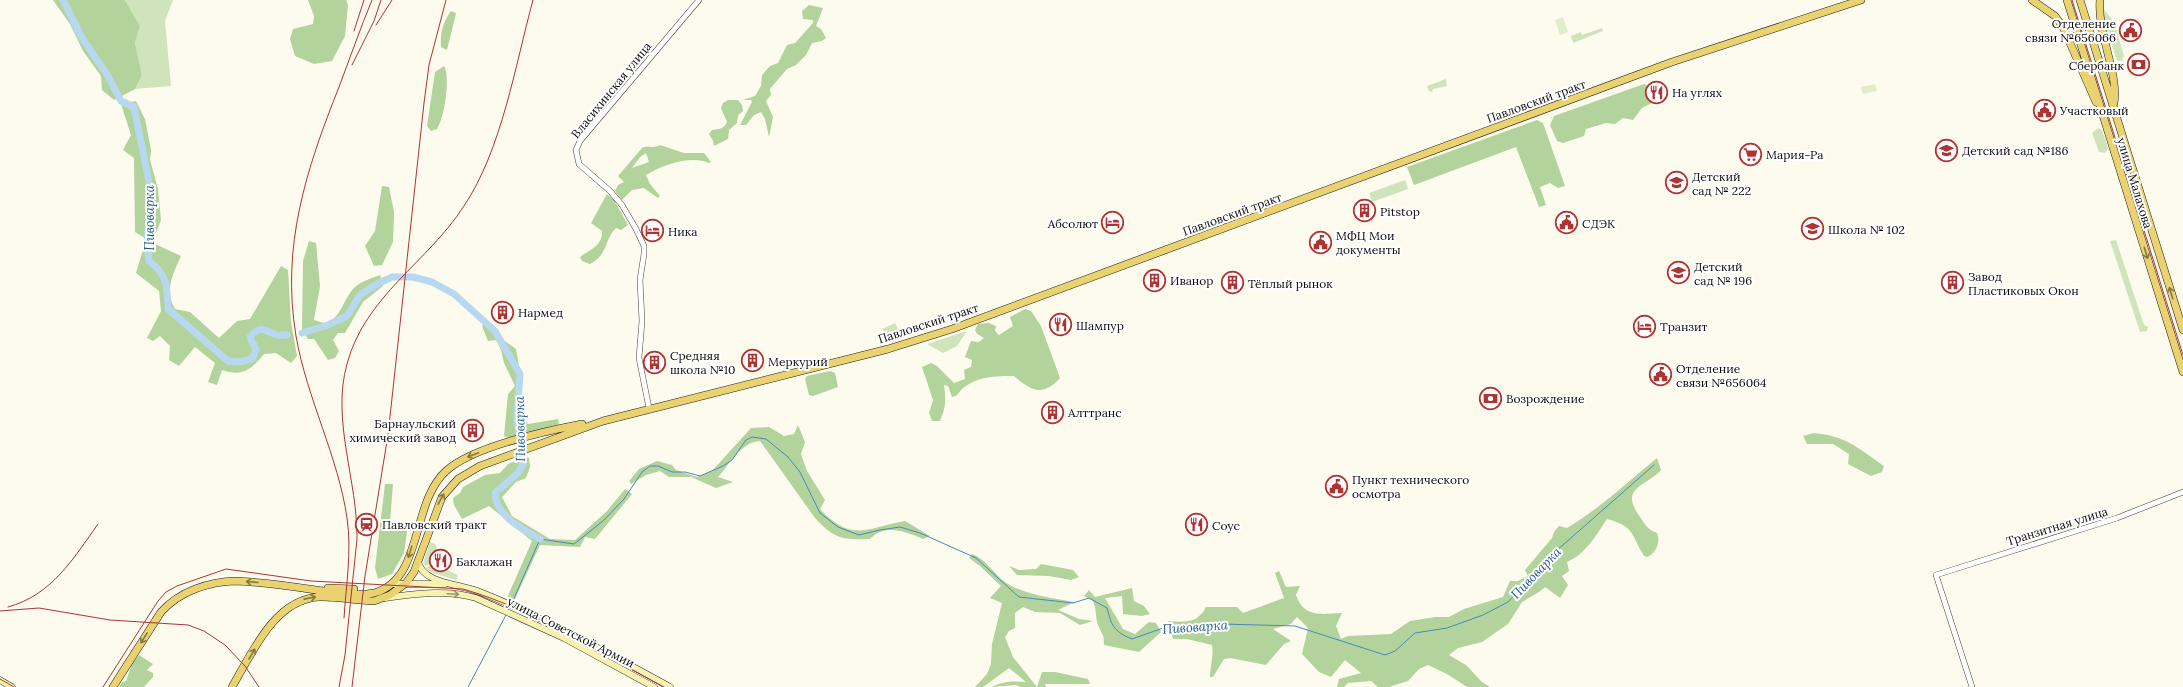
<svg xmlns="http://www.w3.org/2000/svg" width="2183" height="687" font-family="Lora,serif">
<style>
.green{fill:#cfe4bb}
.forest{fill:#b2d39c;fill-rule:evenodd}
.pitch{fill:#e0eccc}
.lines{fill:none;stroke-linecap:round;stroke-linejoin:round}
.stream{stroke:#468abf;stroke-width:1}
.river{stroke:#b8d8f0;stroke-width:7}
.tertiary-casing{stroke:#404040;stroke-width:6}
.secondary-casing{stroke:#2f2f2f;stroke-width:7}
.primary-casing{stroke:#1e1e1e;stroke-width:8}
.tertiary{stroke:#fff;stroke-width:5}
.secondary{stroke:#f7f2b0;stroke-width:6}
.primary{stroke:#ead271;stroke-width:7}
.tram{stroke:#ae3333;stroke-width:1}
.rail{stroke:#ae3333;stroke-width:1}
.oneway{stroke:#877944}
.oneway2{stroke:#99966f}
.labels{text-anchor:middle;dominant-baseline:central;stroke-width:4;stroke-linejoin:round;paint-order:stroke}
.poi-label{font-size:12px;fill:#0d0d0d;stroke:#fff;text-anchor:start}
.street-label{font-size:12px;fill:#0d0d0d;stroke:#fff}
.water-label{font-size:13px;font-style:italic;fill:#235c91;stroke:#fff}
</style>
<rect width="100%" height="100%" fill="#fdfbee"/>
<path class="green" d="M125,0h48l-8,21 6,65 -36,3 7,-14 -7,-32 5,-17z
M2103,8l11,14 10,34 -2,5h-4l-2,-3 -14,-44z
M1602,28l1,3 -30,12 -2,-7 10,-4 1,3z
M1446,79l1,7 -14,3 -1,3 -3,-1 -2,-5z
M2098,128l4,2 6,18 -3,5 -6,-1 -7,-19z
M1405,180l3,9 -36,13 -3,-9z
M2116,240l28,85 4,2 -1,4 -7,1 -30,-91z
M895,323l4,8v6l-6,4h-4l-7,-12z
M967,331l-10,15 -14,7 -16,-9z
M430,542l5,2 2,3 -7,17 -5,2 -1,-5z
M430,565l15,7 2,-2 11,5 -2,5 -26,-8 -4,-4z"/>
<path class="forest" d="M53,0h72l15,26 -5,17 7,32 -7,14 -21,11 -12,-10 -1,-14 -18,-25 -13,-27z
M308,0h38l2,5 -3,31 -13,25 -18,3 -19,-8 -5,-17 3,-10 20,-5 1,-8z
M809,5l14,3 -7,18 5,3 5,9 -4,3 -10,2 -6,12 -10,10 -9,4 -17,20 1,6 -5,6 7,16 -4,20 -4,-18 -4,-7 -7,3 -8,10h-6l12,-23 -1,-2h-8l12,-4 6,-10 1,-11 8,-9 8,-3 9,-18 8,-2 18,-20v-3l-10,-1 -1,-8z
M451,11l5,2 -9,37 -6,-3c-1,-14 2,-25 10,-36z
M444,66c7,11 0,53 -7,63l-6,2 -4,-5 8,-54z
M1644,84l7,4 5,13 -14,7 -9,12 -10,-2 -8,6 -9,-1 -20,6 -2,7 -21,7 -6,-2 -7,-16 4,-9z
M728,100h10l4,5 1,6 -5,4 -1,8 -8,7 -1,9 -14,7 -1,-5 -4,-7 3,-4c7,-1 12,-1 15,-8l-6,-14 2,-5z
M136,101l9,18 6,31 -1,10 8,29 3,31 -6,16 -12,1 -8,-5 -1,-74 -11,-8 8,-15 -10,-31z
M1537,120l6,3 22,63 -7,2 -8,-5 -10,4 6,18 -7,2 -23,-60 -102,38 -7,-18z
M660,145l24,8h20l7,9 -2,1c-18,-8 -47,2 -63,12l4,9 10,12 -2,2 -14,-10 -12,2 -10,10 -7,-9 3,-6 6,-3 -6,-6 24,-28c6,-3 11,1 18,-3zM646,153l3,9 -17,6 8,-11z
M382,186l7,1 5,25 -1,30 -11,23 -8,1 -9,-20 10,-15z
M607,194l7,6 14,25 -7,5 -5,-2c-12,11 -7,26 -26,36l-8,-3 -2,-4c9,-7 23,-11 22,-26l-11,-8z
M309,241l7,2 4,43 -6,34 13,4c14,-8 16,-23 26,-35 6,-7 19,-11 27,-14l3,11 -20,16 -18,31h-7l-5,7 6,11 -4,7 -7,2 -14,-21h-6l-6,-9 1,-69z
M155,244l26,12c-8,18 -17,35 -6,53l15,3 29,26 18,-17 13,-2 31,-53 7,4 3,52 6,34 -6,7 -15,-10 -12,1c-13,16 -22,23 -42,16l-5,15 -9,-3 7,-19 -20,-16 -16,19 -10,-6 1,-14 -10,-10 -7,5 -6,-3 14,-27 -2,-20 -23,-18 8,-27z
M1025,309l6,2 10,15 19,52c-17,19 -29,13 -46,-2 -18,0 -37,0 -52,13 -4,4 -4,7 -10,8l-4,-11 -4,-1c2,15 2,22 -4,36h-8l-3,-8 4,-13 -11,-33 9,-4 6,3 17,17 11,-4 -1,-9 7,-3 1,-7 -7,-3 6,-16 8,1 5,-4 -7,-4 -2,-4 3,-6 11,-1 7,3 -1,5 4,4 14,-9 -3,-9z
M487,321l8,6 7,12 14,10 6,35v29l6,11 30,-5 1,6 -49,14 -6,-3 4,-42 7,-8 -11,-23 -3,-13 -5,-10 -8,1 -6,-15z
M830,371l5,2 3,14 -25,9 -4,-1 -4,-16 2,-3z
M798,425l7,17 -4,12 6,17 18,29 -5,9c32,34 46,19 85,12l25,15 -7,3c-17,-7 -38,-16 -53,0 -27,1 -36,0 -55,-21l-55,-77c-19,1 -30,23 -42,36l15,5 -17,6 -25,-11h-22l-9,-6 -14,4 -15,9 -2,-3 10,-12 18,-8 15,4 4,5 21,7 15,-6 39,-43 18,-1 15,9 10,-2z
M1814,433c32,3 44,15 70,33l-2,6 -11,4 -23,-12 1,-10 -16,-10h-26l-4,-8z
M526,457l3,1 1,9 -4,11 -10,4 -14,15 10,19 38,23 25,1 32,-29 18,-22 7,5 -37,45 -10,-2 -5,10 -40,-2 -27,58 -6,-2v-3l25,-57 -43,-35 -27,13 -8,-14 -1,-7 7,-5 3,-6 22,-12 15,-2 8,-9z
M1657,458l4,12c-14,16 -41,17 -23,44 7,10 8,15 19,19 4,8 -1,21 -10,24l-3,-1c-13,-22 -10,-30 -37,-37 -11,16 -21,35 -40,43l2,9 -7,5 6,9 -8,13 -15,-11 -6,5 -17,10 -14,22 -26,18 -24,6 -9,7 17,10 16,17 8,5h-23l-20,-13 -19,-9 -9,4 -11,12 -19,6h-11l-7,-6 -23,2 -4,4h-7l2,-8 22,-6 -16,-13 -14,17 -12,-5 -17,-18 6,-26 -11,-11 -6,7 -18,5 18,12 -7,3 -18,21 -36,-7 -6,1 -11,18h-3c0,-11 4,-21 2,-32l-25,-6h-14l-5,-18c17,1 29,3 38,-14h31l6,6 41,-15 -9,-25 4,-2 7,16 14,-1 -4,9c8,23 25,19 46,18l-6,13 5,13 7,-3 43,-2 19,-13 25,-4h14l15,-8 39,-12 7,-16h8l10,-5 -3,-6 27,-32 2,-6 5,-6 8,2c32,-19 61,-46 90,-70z
M385,484h8l-3,38 18,3 -4,28 -12,21 -14,5 -3,-11z
M972,554c14,5 21,19 33,28 19,13 47,16 69,20l-16,8 21,9 14,2 -13,4 -20,-12 -25,-1 -12,-5 -8,6v15l-6,3 -4,6 8,20 24,30h-17l-4,-2 -24,2c11,-6 22,-6 34,-5l-17,-14 -26,19h-8l12,-13 4,-10 1,-20 10,-41 -12,-5 11,-12 -21,-20 -11,-8z
M1041,564l32,6 6,7 -8,3 -22,-4 -32,-1 -8,-9 10,4 17,-1z
M1132,588l2,13 10,5 6,8 -8,2 -19,-2 -1,-18 -17,2 18,31 12,5 14,-12 7,1 5,9 -22,20 -35,-7c0,-12 -1,-8 -5,-18 -4,-7 -2,-18 -6,-26l-9,-5 5,-6 6,7z
M139,655l14,9 -6,6 6,3v4l-9,10h-25l3,-5 4,-1 6,-17z
M1042,672h13l33,7 2,5h-45l1,3h-9z"/>
<path class="pitch" d="M1563,17l5,15 -8,3 -5,-15z
M1875,84l2,7 -14,3 -2,-7z"/>
<g class="lines">
<path class="stream" d="M512,603l28,-64 34,5 29,-23 21,-22 18,-27 8,-6h8l14,6h13l15,4 23,-10 9,-6 14,-20 6,-3 14,2 22,18 12,15 20,41 18,14 21,8 21,-5 20,-3 20,6 56,25 43,39 54,6 16,-5 18,10c5,18 6,23 25,31l34,-12 56,-3 73,2 90,29 10,-4 20,-18 32,-5 36,-13 25,-13 48,-51 98,-86
M468,687l38,-72"/>
<path class="river" d="M63,0l19,38 26,38 13,25 13,6 15,75 2,30 -4,23 2,26c19,14 18,26 19,48l60,52 11,1 13,-3 4,-9 -6,-13c8,-11 14,-8 24,-3 3,2 9,1 13,1
M302,333l26,-8 19,-9 13,-21 17,-11 15,-7h21l19,5 22,12 41,37 25,43 -3,43 6,47 -5,9 -23,20c0,22 28,37 45,46"/>
<defs>
<path id="tertiary" d="M649,408l-10,-50 3,-37 -2,-41 4,-26v-8l-8,-17 -14,-24 -12,-14 -31,-27 -3,-14 4,-9 119,-141
M1972,687l-36,-112 181,-57 66,-26"/>
<path id="secondary" d="M418,562c5,22 43,22 62,30 65,26 128,61 190,95
M393,584h52
M385,598c30,-4 61,-9 91,0l88,40 90,49
M0,680l12,7"/>
<path id="primary" d="M2032,0l23,16 8,11 33,75
M2067,0l116,372
M2080,0l103,330
M2100,0c-3,34 19,73 14,103
M328,588l26,1
M113,687l48,-75c19,-21 47,-30 74,-31 27,1 55,5 81,9 18,2 40,7 58,3 50,-14 36,-89 72,-122 26,-24 100,-40 136,-47
M232,687c20,-34 43,-88 87,-90 18,-1 36,4 55,4l16,-6 16,-12 8,-11 28,-75 16,-18 22,-13 123,-45 285,-72 64,-20 720,-267 189,-62"/>
</defs>
<use href="#tertiary" class="tertiary-casing"/>
<use href="#secondary" class="secondary-casing"/>
<use href="#primary" class="primary-casing"/>
<use href="#tertiary" class="tertiary"/>
<use href="#secondary" class="secondary"/>
<use href="#primary" class="primary"/>
<path class="tram" d="M2072,0l111,355
M0,679l14,8
M103,687l55,-86 8,-9 11,-6 49,-17 85,12 152,8c70,20 137,64 201,98"/>
<path class="rail" d="M376,25l16,-25
M354,31l10,-31
M352,65l22,-44 7,-21
M8,607c44,-12 65,-48 90,-83
M0,611l39,-3 71,12 78,5 16,6 21,14 20,21 14,21
M344,618c2,-33 8,-67 3,-100 -9,-62 -40,-119 -51,-182 -15,-90 10,-166 43,-249 11,-29 21,-58 33,-87
M339,687l6,-32 12,-116c1,-57 -26,-119 -10,-175 18,-68 81,-102 117,-158 38,-57 51,-140 69,-206
M352,687l13,-111 23,-141 36,-332 5,-38 17,-65"/>
</g>
<defs><path id="oneway-shaft" d="M-6 0H5M1.5-3L5.5 0L1.5 3" fill="none" stroke-width="1.6" stroke-linecap="round" stroke-linejoin="round"/></defs>
<g class="oneway">
<use href="#oneway-shaft" transform="translate(2146 253) rotate(73)"/>
<use href="#oneway-shaft" transform="translate(2171 293) rotate(-107)"/>
<use href="#oneway-shaft" transform="translate(473 455) rotate(159)"/>
<use href="#oneway-shaft" transform="translate(441 499) rotate(-61)"/>
<use href="#oneway-shaft" transform="translate(410 552) rotate(107)"/>
<use href="#oneway-shaft" transform="translate(252 582) rotate(-175)"/>
<use href="#oneway-shaft" transform="translate(310 598) rotate(-11)"/>
<use href="#oneway-shaft" transform="translate(144 638) rotate(122)"/>
<use href="#oneway-shaft" transform="translate(252 654) rotate(-59)"/>
</g>
<use class="oneway2" href="#oneway-shaft" transform="translate(453 594) rotate(3)"/>
<defs>
<symbol id="civic-ring" viewBox="-11 -11 22 22"><circle r="9.5" fill="#fff" stroke="#ae3333" stroke-width="1.5"/><path d="M-.6-6.5H3V-4.5H.6V-3L4-1V1h2V6H-6V1h2V-1L-.6-3ZM-1.2 2.5V6h2.4V2.5Z" fill="#ae3333"/></symbol>
<symbol id="bank-ring" viewBox="-11 -11 22 22"><circle r="9.5" fill="#fff" stroke="#ae3333" stroke-width="1.5"/><path d="M-6-4H6V4H-6ZM0-2.3a2.3 2.3 0 1 0 0 4.6a2.3 2.3 0 1 0 0-4.6Z" fill="#ae3333"/></symbol>
<symbol id="restaurant-ring" viewBox="-11 -11 22 22"><circle r="9.5" fill="#fff" stroke="#ae3333" stroke-width="1.5"/><path d="M-5-6h1v4h1v-4h1v4h1v-4h1v5L-1.5 .5V6h-2V.5L-5-1ZM5-6V6H3V1.5H1.5Q1.5-4 5-6Z" fill="#ae3333"/></symbol>
<symbol id="school-ring" viewBox="-11 -11 22 22"><circle r="9.5" fill="#fff" stroke="#ae3333" stroke-width="1.5"/><path d="M0-5L7-2L0 1L-7-2ZM-4 1L0 2.5L4 1V4Q0 6-4 4Z" fill="#ae3333"/></symbol>
<symbol id="supermarket-ring" viewBox="-11 -11 22 22"><circle r="9.5" fill="#fff" stroke="#ae3333" stroke-width="1.5"/><path d="M-6-5.5h2.5l.6 2H6L4.5 2H-2.5L-4.4-4H-6ZM-1.5 3.2a1.3 1.3 0 1 0 .1 0ZM3 3.2a1.3 1.3 0 1 0 .1 0Z" fill="#ae3333"/></symbol>
<symbol id="building-ring" viewBox="-11 -11 22 22"><circle r="9.5" fill="#fff" stroke="#ae3333" stroke-width="1.5"/><path d="M-4-6H4V6H1V3H-1V6H-4ZM-2.5-4.3h1.7v1.8h-1.7ZM.8-4.3h1.7v1.8H.8ZM-2.5-1h1.7V.8h-1.7ZM.8-1h1.7V.8H.8Z" fill="#ae3333"/></symbol>
<symbol id="hotel-ring" viewBox="-11 -11 22 22"><circle r="9.5" fill="#fff" stroke="#ae3333" stroke-width="1.5"/><path d="M-6-4.5h1.5V1H6V5H4.5V3h-9V5H-6ZM-4 0a1.8 1.8 0 1 1 3.6 0ZM.5 0V-2.5h3Q6-2.5 6 0Z" fill="#ae3333"/></symbol>
<symbol id="station-ring" viewBox="-11 -11 22 22"><circle r="9.5" fill="#fff" stroke="#ae3333" stroke-width="1.5"/><path d="M-3-6H3Q5-6 5-4V2Q5 4 3 4L4.5 6H3L1.5 4h-3L-3 6H-4.5L-3 4Q-5 4-5 2V-4Q-5-6-3-6ZM-3.5-4v3h7v-3ZM-3.5 1v1.5H-2V1ZM2 1v1.5H3.5V1Z" fill="#ae3333"/></symbol>
</defs>
<g fill-rule="evenodd">
<use href="#civic-ring" x="2118" y="18" width="25" height="25"/>
<use href="#bank-ring" x="2126" y="52" width="25" height="25"/>
<use href="#restaurant-ring" x="1644" y="80" width="25" height="25"/>
<use href="#civic-ring" x="2032" y="98" width="25" height="25"/>
<use href="#school-ring" x="1934" y="138" width="25" height="25"/>
<use href="#supermarket-ring" x="1738" y="142" width="25" height="25"/>
<use href="#school-ring" x="1664" y="170" width="25" height="25"/>
<use href="#building-ring" x="1352" y="198" width="25" height="25"/>
<use href="#hotel-ring" x="1100" y="210" width="25" height="25"/>
<use href="#civic-ring" x="1554" y="210" width="25" height="25"/>
<use href="#school-ring" x="1800" y="216" width="25" height="25"/>
<use href="#hotel-ring" x="640" y="218" width="25" height="25"/>
<use href="#civic-ring" x="1308" y="230" width="25" height="25"/>
<use href="#school-ring" x="1666" y="260" width="25" height="25"/>
<use href="#building-ring" x="1142" y="268" width="25" height="25"/>
<use href="#building-ring" x="1220" y="270" width="25" height="25"/>
<use href="#building-ring" x="1940" y="270" width="25" height="25"/>
<use href="#building-ring" x="490" y="300" width="25" height="25"/>
<use href="#restaurant-ring" x="1048" y="312" width="25" height="25"/>
<use href="#hotel-ring" x="1632" y="314" width="25" height="25"/>
<use href="#building-ring" x="740" y="348" width="25" height="25"/>
<use href="#building-ring" x="642" y="350" width="25" height="25"/>
<use href="#civic-ring" x="1648" y="362" width="25" height="25"/>
<use href="#bank-ring" x="1478" y="386" width="25" height="25"/>
<use href="#building-ring" x="1040" y="400" width="25" height="25"/>
<use href="#building-ring" x="460" y="418" width="25" height="25"/>
<use href="#civic-ring" x="1324" y="474" width="25" height="25"/>
<use href="#station-ring" x="354" y="512" width="25" height="25"/>
<use href="#restaurant-ring" x="1184" y="512" width="25" height="25"/>
<use href="#restaurant-ring" x="428" y="548" width="25" height="25"/>
</g>
<g class="labels">
<g class="poi-label">
<text x="2116" y="23" text-anchor="end">Отделение<tspan x="2116" dy="14">связи №656066</tspan></text>
<text x="2124" y="65" text-anchor="end">Сбербанк</text>
<text x="1672" y="92">На углях</text>
<text x="2060" y="110">Участковый</text>
<text x="1962" y="150">Детский сад №186</text>
<text x="1766" y="154">Мария-Ра</text>
<text x="1692" y="176">Детский<tspan x="1692" dy="14">сад № 222</tspan></text>
<text x="1380" y="211">Pitstop</text>
<text x="1098" y="223" text-anchor="end">Абсолют</text>
<text x="1582" y="223">СДЭК</text>
<text x="1828" y="229">Школа № 102</text>
<text x="668" y="231">Ника</text>
<text x="1336" y="235">МФЦ Мои<tspan x="1336" dy="14">документы</tspan></text>
<text x="1694" y="266">Детский<tspan x="1694" dy="14">сад № 196</tspan></text>
<text x="1968" y="276">Завод<tspan x="1968" dy="14">Пластиковых Окон</tspan></text>
<text x="1170" y="280">Иванор</text>
<text x="1248" y="283">Тёплый рынок</text>
<text x="518" y="312">Нармед</text>
<text x="1076" y="325">Шампур</text>
<text x="1660" y="326">Транзит</text>
<text x="670" y="355">Средняя<tspan x="670" dy="14">школа №10</tspan></text>
<text x="768" y="361">Меркурий</text>
<text x="1676" y="368">Отделение<tspan x="1676" dy="14">связи №656064</tspan></text>
<text x="1506" y="398">Возрождение</text>
<text x="1068" y="412">Алттранс</text>
<text x="456" y="423" text-anchor="end">Барнаульский<tspan x="456" dy="14">химический завод</tspan></text>
<text x="1352" y="479">Пункт технического<tspan x="1352" dy="14">осмотра</tspan></text>
<text x="382" y="524">Павловский тракт</text>
<text x="1212" y="525">Соус</text>
<text x="456" y="561">Баклажан</text>
</g>
<g class="street-label">
<text transform="translate(611 90) rotate(-51)">Власихинская улица</text>
<text transform="translate(1536 101) rotate(-20)">Павловский тракт</text>
<text transform="translate(2135 183) rotate(73)">улица Малахова</text>
<text transform="translate(1232 214) rotate(-20)">Павловский тракт</text>
<text transform="translate(928 323) rotate(-18)">Павловский тракт</text>
<text transform="translate(2057 526) rotate(-17)">Транзитная улица</text>
<text transform="translate(571 632) rotate(27)">улица Советской Армии</text>
</g>
<g class="water-label">
<text transform="translate(149 218) rotate(-90)">Пивоварка</text>
<text transform="translate(520 429) rotate(-91)">Пивоварка</text>
<text transform="translate(1536 573) rotate(-46)">Пивоварка</text>
<text transform="translate(1195 627) rotate(-4)">Пивоварка</text>
</g>
</g>
</svg>
